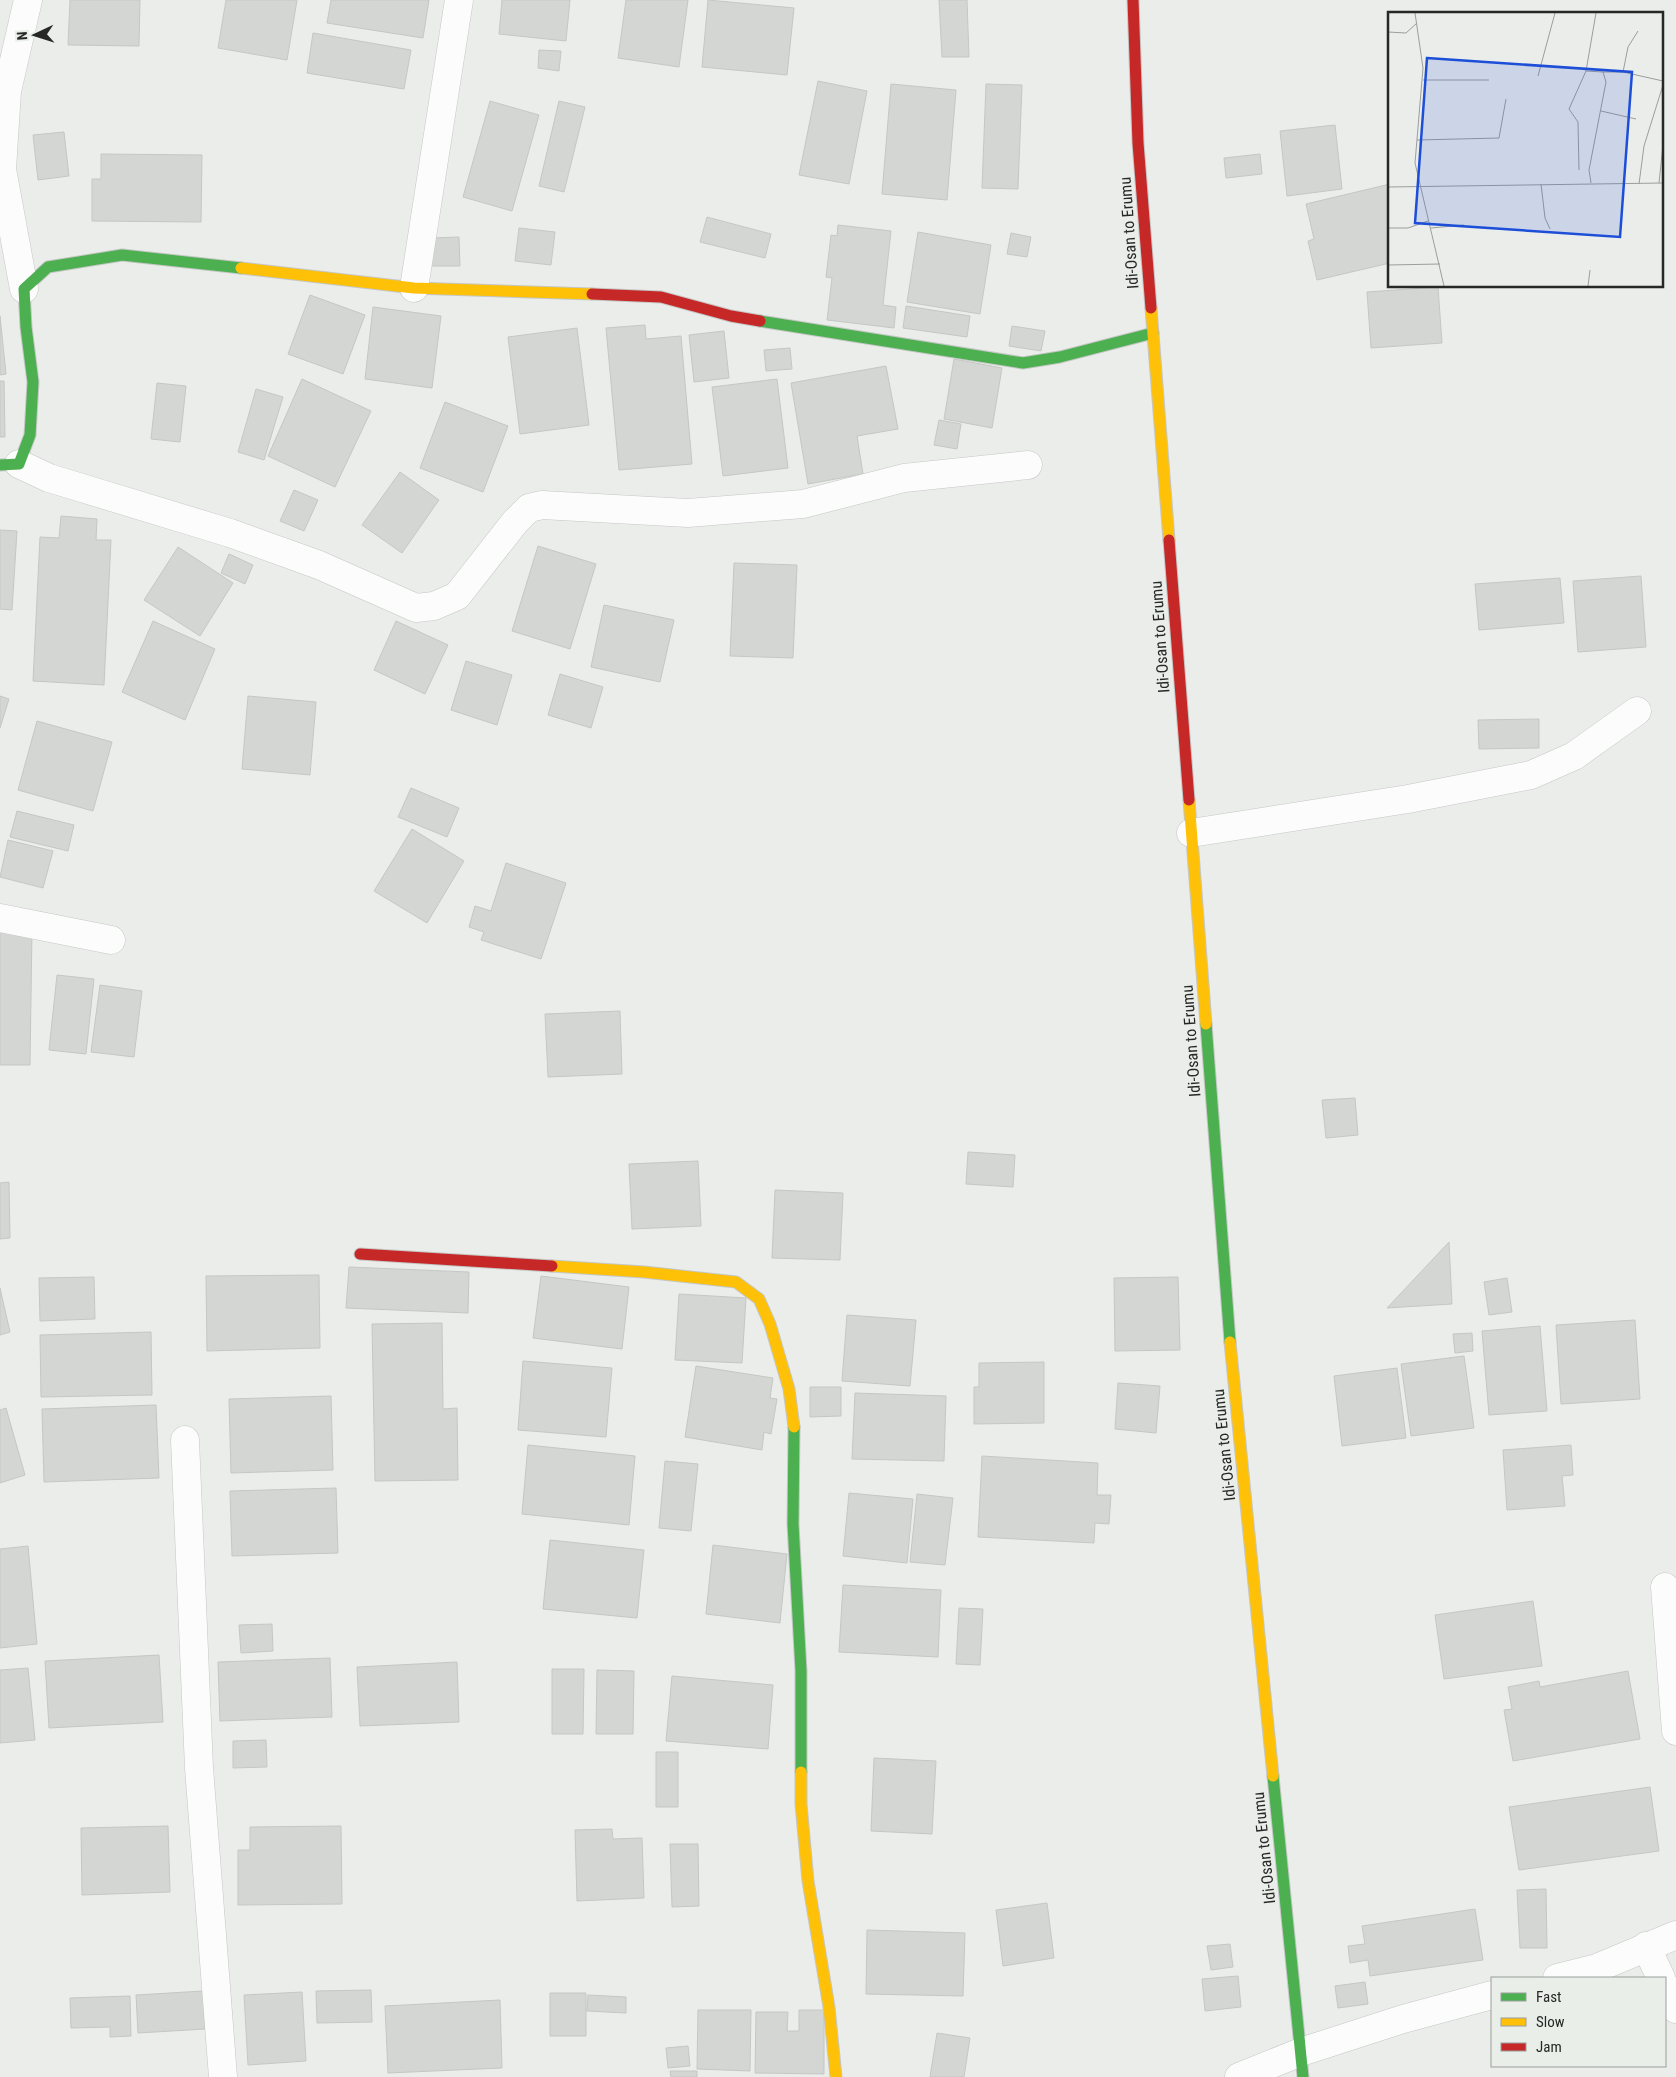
<svg xmlns="http://www.w3.org/2000/svg" width="1676" height="2077" font-family="'Roboto Condensed',sans-serif">
<style>
.building{fill:#d4d6d4;stroke:#c5c7c5}
.lines{fill:none;stroke-linecap:round;stroke-linejoin:round}
.street-casing{stroke:#c5c7c5;stroke-width:29}
.fast-casing{stroke:#c5c7c5;stroke-width:13}
.slow-casing{stroke:#c5c7c5;stroke-width:13}
.jam-casing{stroke:#c5c7c5;stroke-width:13}
.street{stroke:#fcfcfc;stroke-width:28}
.fast{stroke:#4caf50;stroke-width:11}
.slow{stroke:#ffc107;stroke-width:11}
.jam{stroke:#c62828;stroke-width:11}
.labels{text-anchor:middle;dominant-baseline:central;stroke-width:4;stroke-linejoin:round;paint-order:stroke}
.street-label{font-size:16px;fill:#262726;stroke:#e9eee9}
.inset-road{fill:none;stroke:#9c9e9c;stroke-width:1}
.view{fill:#1d4ed8;fill-opacity:0.15;stroke:#1d4ed8;stroke-width:2.5}
.inset-edge{fill:none;stroke:#262726;stroke-width:2.5}
</style>
<rect width="100%" height="100%" fill="#eaedea"/>
<path class="building" d="M70,0h70l-1,46 -71,-1z
M226,0h71l-10,60 -69,-12z
M331,0h98l-6,38 -96,-15z
M502,0h68l-4,41 -67,-7z
M626,0h62l-9,67 -61,-9z
M708,0l86,8 -7,67 -85,-8z
M939,0h28l2,57h-27z
M313,33l98,17 -7,39 -97,-16z
M539,50l22,1 -2,20 -21,-3z
M818,81l49,10 -18,93 -50,-9z
M891,84l65,6 -9,110 -65,-6z
M986,84l36,1 -4,104 -36,-1z
M490,101l49,14 -27,96 -49,-14z
M559,101l26,6 -21,85 -25,-6z
M1335,125l7,64 -55,7 -7,-65z
M64,132l5,44 -31,4 -5,-45z
M101,154l101,1 -1,67 -109,-1v-42h9z
M1260,154l2,20 -36,4 -2,-20z
M1390,184v79l-73,17 -9,-39 6,-2 -8,-35z
M707,217l64,17 -6,24 -65,-16z
M838,225l53,6 -8,74 13,2 -2,21 -67,-8 5,-42 -6,-1 5,-42 6,1z
M519,228l36,4 -4,33 -36,-4z
M918,232l73,13 -11,69 -73,-12z
M1011,233l20,4 -4,20 -20,-3z
M459,237l1,29h-29v-28z
M1438,287l4,56 -71,5 -4,-56z
M310,295l55,20 -22,59 -55,-20z
M906,306l64,10 -3,21 -64,-9z
M373,307l68,9 -9,72 -67,-9z
M0,316l6,58 -6,1z
M645,325l1,14 35,-3 11,128 -73,6 -13,-142z
M1012,326l33,5 -4,20 -32,-5z
M577,328l12,97 -69,9 -12,-97z
M724,331l5,47 -35,4 -5,-47z
M790,348l2,21 -26,2 -2,-21z
M954,359l48,9 -10,60 -48,-9z
M886,366l12,63 -41,7 6,38 -55,10 -17,-101z
M302,379l69,32 -36,76 -67,-31z
M777,379l11,89 -65,8 -11,-89z
M0,381h4l1,56h-5z
M157,383l29,3 -6,56 -29,-3z
M256,389l27,8 -19,63 -26,-8z
M445,402l63,24 -25,66 -63,-24z
M939,420l22,4 -4,25 -23,-4z
M400,472l39,28 -37,53 -40,-28z
M294,490l24,10 -14,31 -24,-10z
M61,516l36,3 -1,21h15l-7,145 -71,-4 7,-144 19,1z
M0,530l17,1 -5,79 -12,-1z
M538,546l58,18 -26,85 -58,-18z
M178,547l55,36 -33,53 -56,-36z
M229,554l24,11 -8,19 -24,-11z
M734,563l63,2 -4,93 -63,-2z
M1641,576l5,71 -68,5 -5,-71z
M1560,578l4,45 -85,7 -4,-46z
M604,605l70,15 -14,62 -69,-15z
M153,621l62,28 -30,71 -63,-28z
M396,621l52,24 -23,49 -51,-24z
M466,661l46,14 -15,50 -46,-15z
M560,674l43,13 -12,41 -43,-13z
M0,696l9,3 -9,29z
M248,696l68,6 -6,73 -68,-6z
M1539,719v29l-60,1 -1,-29z
M37,721l75,21 -19,69 -75,-21z
M411,788l48,20 -12,29 -49,-20z
M17,811l57,14 -6,26 -58,-14z
M412,829l52,32 -37,62 -53,-32z
M8,840l45,11 -10,37 -43,-11z
M506,863l60,20 -25,76 -60,-19 3,-8 -15,-5 6,-21 16,5z
M0,928l32,1 -2,136h-30z
M57,975l37,4 -8,75 -37,-4z
M100,985l42,6 -8,66 -43,-5z
M620,1011l2,63 -74,3 -3,-63z
M1355,1098l3,37 -32,3 -4,-38z
M968,1152l47,3 -2,32 -47,-3z
M698,1161l3,65 -69,3 -3,-65z
M9,1182l1,56 -10,1v-56z
M775,1190l68,3 -3,67 -68,-2z
M1449,1242l3,62 -65,4z
M349,1267l120,5 -1,41 -122,-5z
M319,1275l1,73 -113,3 -1,-75z
M541,1276l88,11 -7,62 -89,-11z
M94,1277l1,42 -55,2 -1,-43z
M1178,1277l2,73 -65,1 -1,-73z
M1507,1278l5,34 -23,3 -5,-33z
M0,1288l10,44 -10,3z
M679,1294l67,4 -4,65 -67,-3z
M847,1315l69,5 -6,66 -68,-5z
M1635,1320l5,79 -79,5 -5,-79z
M442,1323l1,86 14,-1 1,72 -83,1 -3,-157z
M1540,1326l7,85 -58,4 -7,-84z
M151,1332l1,63 -111,2 -1,-62z
M1472,1333l1,18 -18,2 -2,-19z
M1464,1356l10,72 -63,8 -10,-72z
M523,1361l89,7 -6,69 -88,-7z
M1044,1362v61l-70,1v-37h5v-24z
M696,1366l77,12 -3,20 7,1 -6,35 -7,-2 -2,18 -77,-13z
M1397,1368l9,70 -64,8 -8,-70z
M1118,1383l42,3 -4,47 -41,-4z
M810,1387h31v29l-31,1z
M855,1393l91,3 -2,65 -92,-2z
M331,1396l2,74 -102,3 -2,-74z
M156,1405l3,73 -115,4 -2,-73z
M6,1408l19,67 -25,8v-73z
M528,1445l107,11 -6,69 -107,-11z
M1571,1445l2,30 -11,1 3,30 -58,4 -4,-60z
M982,1456l116,7 -1,32h14l-2,29 -14,-1 -1,20 -116,-6z
M665,1461l33,3 -7,67 -32,-3z
M336,1488l2,65 -106,3 -2,-65z
M849,1493l64,6 -6,64 -64,-7z
M917,1494l36,4 -8,67 -35,-3z
M550,1540l94,10 -7,68 -94,-9z
M713,1545l74,9 -7,69 -74,-9z
M28,1546l9,98 -37,4v-99z
M843,1585l98,5 -3,67 -99,-5z
M1533,1601l9,65 -98,13 -9,-64z
M959,1608l24,1 -3,56 -24,-1z
M272,1624l1,27 -32,2 -2,-28z
M159,1655l4,67 -114,6 -4,-67z
M330,1658l2,59 -112,4 -2,-59z
M457,1662l2,60 -99,4 -3,-59z
M28,1668l7,72 -35,3v-73z
M552,1669h32l-1,65h-31z
M597,1670l37,1 -1,63h-37z
M1628,1671l12,68 -127,22 -9,-51 8,-1 -4,-22 31,-6 1,6z
M672,1676l101,9 -5,64 -102,-8z
M266,1740l1,27 -34,1v-27z
M656,1752h22v55h-22z
M874,1758l62,3 -4,73 -61,-3z
M1650,1787l9,64 -140,19 -10,-63z
M168,1826l2,66 -88,3 -1,-67z
M341,1826l1,78 -104,1v-55h12v-23z
M612,1829l1,10 29,-1 2,60 -67,3 -2,-71z
M670,1844h28l1,62 -27,1z
M1546,1889l1,59h-27l-3,-58z
M1047,1903l7,55 -51,8 -7,-56z
M1475,1909l8,51 -113,16 -2,-16 -18,3 -2,-17 17,-2 -3,-18z
M867,1930l98,3 -2,63 -97,-2z
M1230,1944l3,23 -22,3 -4,-24z
M1238,1976l3,31 -36,4 -3,-32z
M1365,1982l3,22 -30,4 -3,-22z
M371,1990l1,32 -55,1 -1,-32z
M203,1991l2,38 -67,4 -2,-38z
M302,1992l4,69 -58,4 -4,-70z
M550,1993h36v43h-36z
M588,1995l38,2v16l-39,-2z
M130,1996l1,40 -21,1v-10l-39,1 -1,-30z
M500,2000l2,68 -114,5 -3,-67z
M698,2010h53l-1,61 -53,-2z
M799,2010h25v64l-69,-1 1,-61h32l-1,19h12z
M937,2033l33,5 -6,39h-34z
M688,2046l2,20 -22,2 -2,-20z
M670,2071h27v6h-26z"/>
<g class="lines">
<defs>
<path id="street" d="M414,288l45,-288
M24,289l-22,-120 5,-78 21,-91
M19,464l30,14 181,55 89,32 97,43 18,-2 23,-10 58,-74 14,-14 13,-3 146,8 115,-9 101,-26 124,-13
M1191,833l217,-34 123,-24 43,-19 63,-45
M0,918l111,22
M185,1440l14,328 24,309
M1665,1587l11,144
M1646,1946l15,32
M1557,1978l40,-10 79,-33
M1665,1986l11,23
M1239,2077l62,-25 102,-33 89,-24"/>
<path id="fast" d="M760,321l263,42 37,-6 93,-24
M0,465l19,-1 11,-29 3,-53 -7,-55 -2,-38 24,-22 74,-12 119,13
M1206,1024l24,318
M794,1427l-1,97 8,147v101
M1273,1776l30,301"/>
<path id="slow" d="M241,268l173,20 178,6
M1151,308l18,232
M1189,800l17,224
M552,1266l92,6 92,10 23,17 11,25 19,65 5,38
M1230,1342l43,434
M801,1772v32l7,77 21,126 7,70"/>
<path id="jam" d="M1133,0l5,143 13,165
M592,294l69,3 70,19 29,5
M1169,540l20,260
M360,1254l192,12"/>
</defs>
<use href="#street" class="street-casing"/>
<use href="#fast" class="fast-casing"/>
<use href="#slow" class="slow-casing"/>
<use href="#jam" class="jam-casing"/>
<use href="#street" class="street"/>
<use href="#fast" class="fast"/>
<use href="#slow" class="slow"/>
<use href="#jam" class="jam"/>
</g>
<g class="labels">
<g class="street-label">
<text transform="translate(1129 233) rotate(-94)">Idi-Osan to Erumu</text>
<text transform="translate(1160 637) rotate(-94)">Idi-Osan to Erumu</text>
<text transform="translate(1191 1041) rotate(-94)">Idi-Osan to Erumu</text>
<text transform="translate(1224 1445) rotate(-96)">Idi-Osan to Erumu</text>
<text transform="translate(1264 1848) rotate(-96)">Idi-Osan to Erumu</text>
</g>
</g>
<g transform="translate(1388 12)">
<rect width="275" height="275" fill="#eaedea"/>
<path class="inset-road" d="M27,1l8,55 -8,95 29,123M0,20l18,1 11,-10M215,60h20l40,9M235,60l5,-25 10,-16M150,64l17,-63M35,68h66M213,99l35,8M29,128l82,-2 7,-39M191,158l-1,-48 -9,-13 17,-38M203,171l-2,-13 17,-88 -3,-10 -17,-1 10,-58M271,171l4,-38M153,172l4,34 5,11M251,172l5,-38 19,-61M0,175l275,-4M0,216h20l20,-7M43,216l33,-3M0,253l52,-1M200,274l2,-16"/>
<path class="view" d="M39,46l205,14 -12,165 -205,-14z"/>
<rect width="275" height="275" class="inset-edge"/>
</g>
<rect x="1491" y="1977" width="175" height="90" fill="#e9eee9" stroke="#9b9e9b"/>
<rect x="1501" y="1993" width="25" height="8" fill="#4caf50" stroke="#9b9e9b"/>
<text x="1536" y="2002" font-size="15" fill="#262726">Fast</text>
<rect x="1501" y="2018" width="25" height="8" fill="#ffc107" stroke="#9b9e9b"/>
<text x="1536" y="2027" font-size="15" fill="#262726">Slow</text>
<rect x="1501" y="2043" width="25" height="8" fill="#c62828" stroke="#9b9e9b"/>
<text x="1536" y="2052" font-size="15" fill="#262726">Jam</text>
<g transform="translate(35 35) rotate(266)" stroke="#e9eee9" stroke-width="4" paint-order="stroke">
<path d="M0-4L9 19L0 12L-9 19Z" fill="#262726"/>
<text y="-8" font-size="14" font-weight="bold" text-anchor="middle" fill="#262726">N</text>
</g>
</svg>
